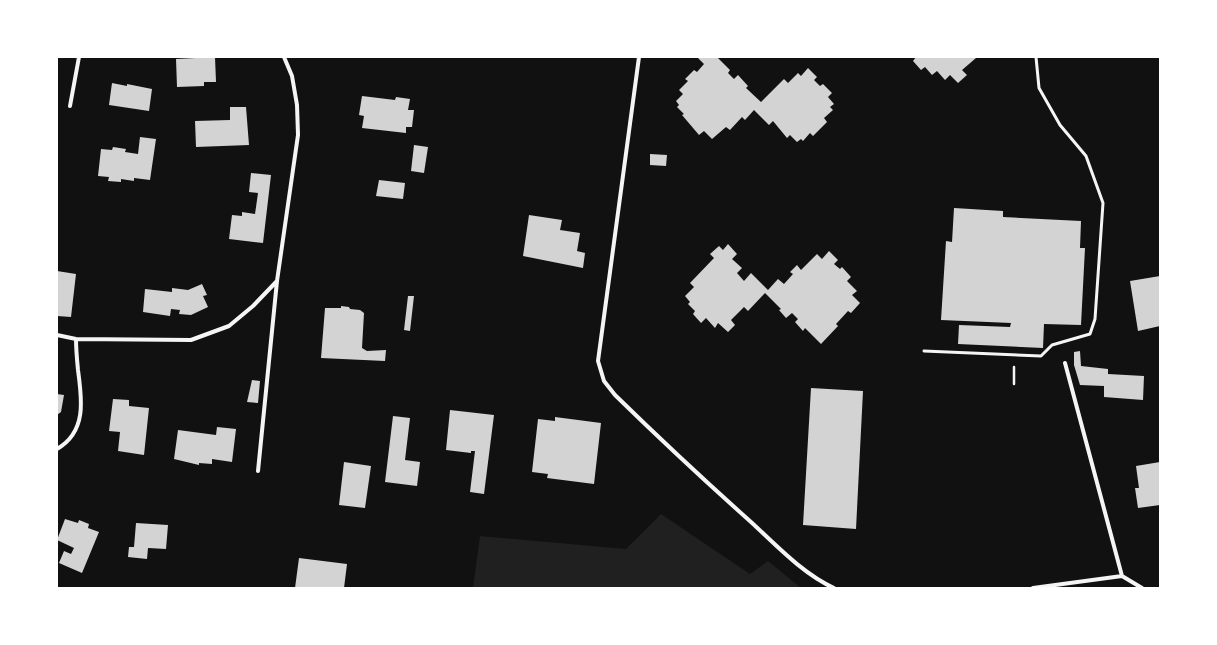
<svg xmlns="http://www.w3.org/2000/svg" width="1217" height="645" font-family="'Times New Roman',serif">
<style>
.green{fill:#202020}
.building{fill:#d3d3d3}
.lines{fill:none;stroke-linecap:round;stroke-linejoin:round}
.path{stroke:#f5f5f5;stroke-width:2.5}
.service{stroke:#f5f5f5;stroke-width:3}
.minor{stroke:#f5f5f5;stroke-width:4}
</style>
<rect width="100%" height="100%" fill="#111"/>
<path class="green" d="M661,514l89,60 18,-13 33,27h-328l7,-52 146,13z"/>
<path class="building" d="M215,57l1,25h-12v4l-27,1 -1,-28z
M697,57h20l13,13 -2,3 6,6 4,-4 10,11 -2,2 15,14 23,-23 4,4 10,-10 3,3 7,-8 9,9 -3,3 6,6 3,-2 9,9 -4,4 6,7 -4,3 3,3 -9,8 3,4 -14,14 -3,-3 -7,8 -2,-2 -4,3 -7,-7 -3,3 -14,-17 -4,4 -15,-15 -9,10 -3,-3 -12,13 -4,-3 -14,12 -8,-8 -5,4 -17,-20 2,-1 -7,-7 2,-2 -3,-4 7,-7 -4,-4 9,-9 -3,-2 9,-9 3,2 7,-8z
M916,57h59l1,1 -14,12 5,5 -9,8 -8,-8 -5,5 -8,-9 -5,4 -7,-8 -4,3 -8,-9z
M112,83l15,3v-2l25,5 -3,22 -40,-6z
M362,96l33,4 1,-3 14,2 -2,11h6l-2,17h-6v6l-44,-5 2,-12 -5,-1z
M230,107h16l3,38 -53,2 -1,-26 35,-1z
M140,137l16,2 -6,41 -16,-2v3l-13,-2v3l-13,-1 1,-4 -11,-1 3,-27 11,1 1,-3 13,2 -1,3 13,2z
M414,145l14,2 -4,26 -13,-2z
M650,154l17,1 -1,11 -16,-1z
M251,173l20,2 -8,68 -34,-4 3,-24 10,1v-4l13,2 3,-21 -9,-1z
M379,180l26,3 -2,16 -27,-3z
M954,208l49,3v6l78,4 -1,27h5l-4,77 -37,-1 -1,24 -85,-4 1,-19 51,2 1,-4 -70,-3 5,-79 6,1z
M529,215l33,5 -2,10 20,3 -3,18 8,2 -2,15 -60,-12z
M728,244l9,10 -5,5 10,9 -5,5 7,8 7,-8 17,17 10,-11 6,5 9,-10 -3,-2 7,-7 4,5 16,-16 5,5 7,-8 9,9 -4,4 6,5 2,-2 9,10 -4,4 10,10 -5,4 8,8 -9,10 -3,-2 -12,13 2,2 -17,18 -16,-16 -2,3 -8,-9 3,-3 -6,-6 -6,5 -7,-8 2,-1 -16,-16 -17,18 -4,-4 -13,13 4,5 -7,7 -10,-9 -3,5 -9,-10 -5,5 -8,-9 2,-3 -7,-7 2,-2 -5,-6 9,-9 -4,-4 24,-25 -4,-4 9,-8 4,4z
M57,271l19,3 -5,43 -14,-1z
M1160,276v50l-22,5 -8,-50z
M202,284l5,11 -4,1 5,11 -17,8 -12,-1 1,-4 -9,-1 -1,7 -27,-4 2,-23 27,3v-4l16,2z
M408,296h6l-4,35 -6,-1z
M341,306l8,1 1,2 10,1 4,3 -2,35 5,3 19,-1 -1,11 -64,-3 4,-50h16z
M1080,351l1,15 27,3v5l36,2 -1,24 -39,-3v-11l-24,-1 -6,-20v-13z
M252,380l8,1 -2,22 -11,-1z
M811,388l52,3 -7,138 -53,-4z
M57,394l7,1 -3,17 -4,3z
M113,399l16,1v6l20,2 -5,47 -26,-4 2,-19 -11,-1z
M450,410l44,5 -10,79 -14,-2 5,-41h-4v2l-25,-3z
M393,416l17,2 -5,42 15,2 -3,24 -32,-4z
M555,417l46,6 -7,61 -47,-6 1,-4 -16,-2 6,-53 17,2z
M217,427l19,2 -4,33 -20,-3v5l-13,-1v2l-25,-6 4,-29 38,5z
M344,462l27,4 -6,42 -26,-3z
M1160,462v43l-22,3 -3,-20h4l-3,-22z
M65,519l13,4 1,-3 10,4 -1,4 11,4 -17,41 -23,-10 5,-12 7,3 3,-6 -17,-8z
M136,523l32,2 -2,24 -18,-1 -1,11 -19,-2 1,-10h5z
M299,558l48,6 -3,24h-49z"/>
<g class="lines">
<path class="path" d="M1014,367v17"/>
<path class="service" d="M924,351l117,5 11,-11 38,-11 5,-15 8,-116 -17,-47 -26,-31 -21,-37 -3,-31"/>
<path class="minor" d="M639,57l-41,304 6,20 11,14c44,43 90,86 136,127 25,23 52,52 83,66
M70,106l9,-49
M57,335l19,4 115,1 38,-14 24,-20 24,-25
M1065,363l57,213
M57,449c30,-17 25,-50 21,-79 -1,-10 -2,-21 -2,-31
M258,471l19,-190 21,-146 -1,-30 -5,-29 -8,-19
M1033,588l89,-12 20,12"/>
</g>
<rect width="1217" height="645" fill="none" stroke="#ffffff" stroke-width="116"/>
</svg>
